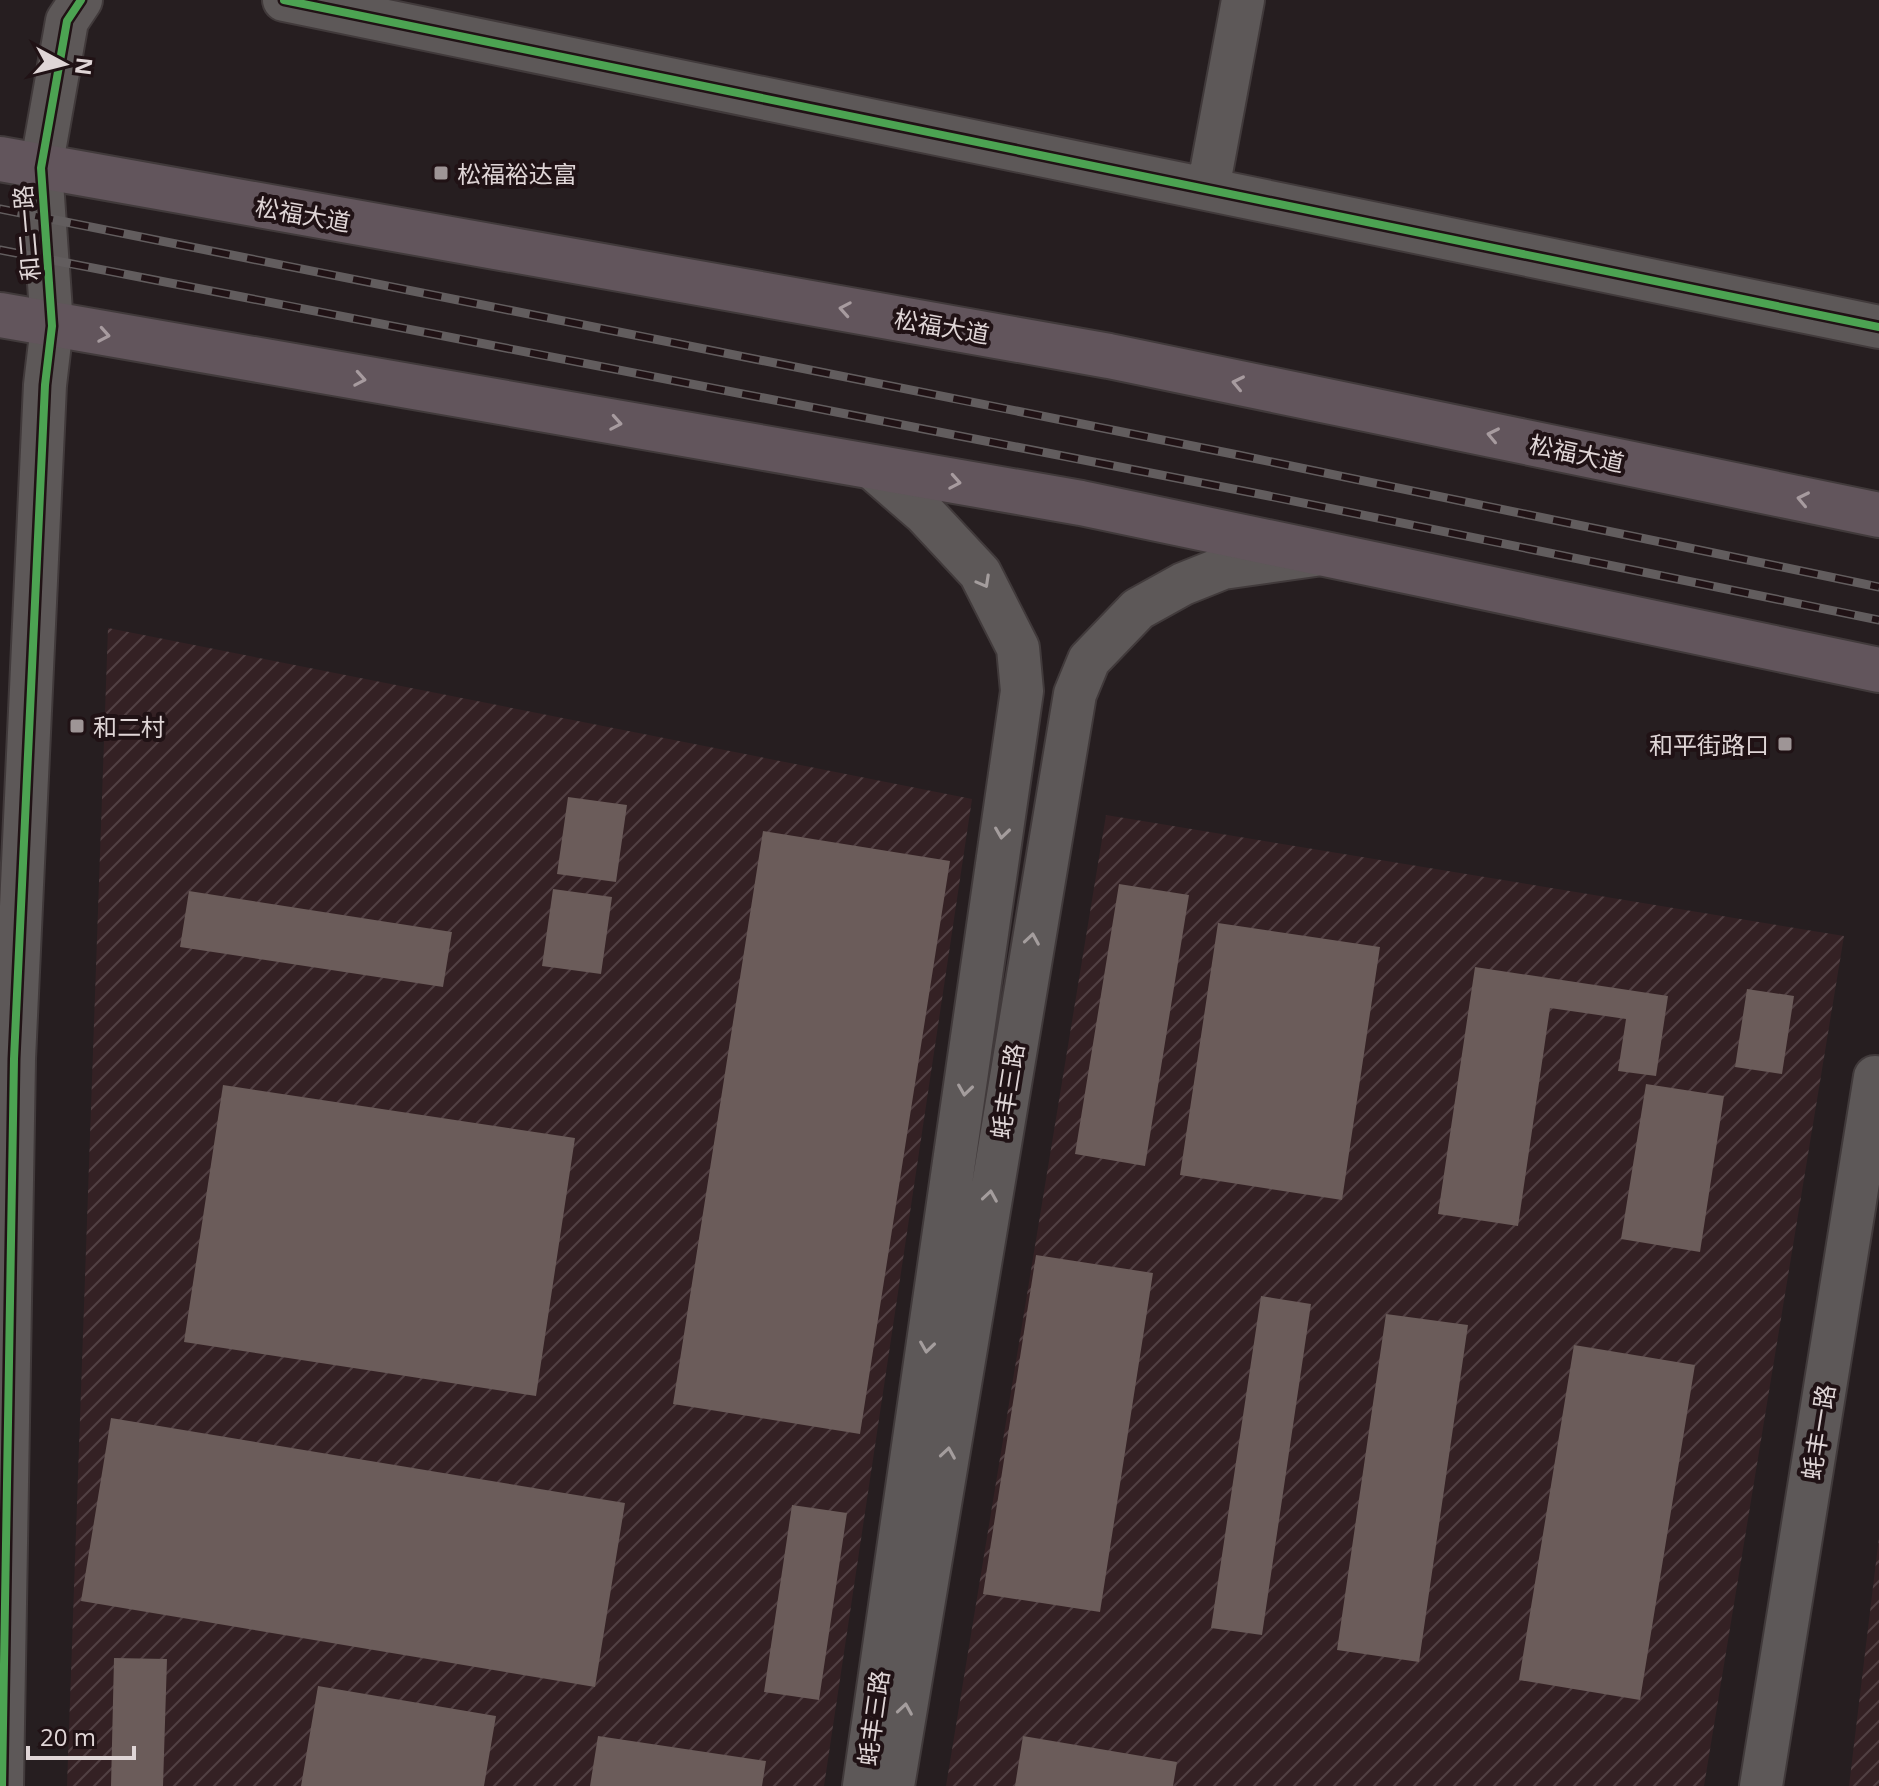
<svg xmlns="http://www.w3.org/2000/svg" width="1879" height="1786" font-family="'Open Sans','Noto Sans SC',sans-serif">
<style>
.industrial{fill:url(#industrial-furrows)}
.building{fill:#6b5c5a}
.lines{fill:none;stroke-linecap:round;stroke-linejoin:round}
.minor-casing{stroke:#413a3b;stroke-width:46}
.primary-casing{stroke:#413a3b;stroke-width:48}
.minor{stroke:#5d5858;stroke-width:42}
.primary{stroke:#62555c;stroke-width:44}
.rail-casing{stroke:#625d5e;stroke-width:9}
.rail{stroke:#201215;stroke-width:6;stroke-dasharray:18;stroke-linecap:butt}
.cycleway-casing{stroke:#201215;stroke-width:13}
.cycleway{stroke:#4ca352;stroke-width:8}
.oneway{stroke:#a79b9f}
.oneway2{stroke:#a49d9d}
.poi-dot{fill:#9e9596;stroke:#201215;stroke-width:3}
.labels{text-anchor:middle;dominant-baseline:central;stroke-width:8;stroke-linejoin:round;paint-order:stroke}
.poi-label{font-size:24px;fill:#dfd5d6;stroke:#201215;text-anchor:start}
.street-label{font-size:24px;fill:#dfd5d6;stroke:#201215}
</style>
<defs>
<pattern id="industrial-furrows" width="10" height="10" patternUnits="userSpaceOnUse" patternTransform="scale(2)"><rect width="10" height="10" fill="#342124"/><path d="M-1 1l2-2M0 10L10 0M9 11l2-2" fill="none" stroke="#514043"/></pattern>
</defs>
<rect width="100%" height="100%" fill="#261e20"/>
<path class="industrial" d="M108,628l864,171 -148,987h-757z
M1106,815l738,121 -140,850h-758z
M1879,1537v249h-30z"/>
<path class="building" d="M568,797l59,8 -11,77 -59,-8z
M763,831l187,30 -90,573 -187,-30z
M1119,884l70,11 -44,271 -70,-12z
M553,889l59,8 -11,77 -59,-8z
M189,891l263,41 -9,55 -263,-40z
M1218,923l162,24 -38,253 -162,-25z
M1475,967l193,29 -12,80 -38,-5 8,-52 -76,-11 -32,218 -80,-12z
M1747,989l47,7 -12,78 -47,-7z
M1646,1084l78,12 -24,156 -79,-13z
M223,1085l352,53 -39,258 -352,-54z
M1036,1255l117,18 -53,339 -117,-18z
M1261,1296l50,8 -49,331 -51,-7z
M1386,1314l82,11 -49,337 -82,-12z
M1574,1345l121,20 -55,335 -121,-20z
M111,1418l514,85 -30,184 -514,-86z
M792,1505l55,8 -28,187 -55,-8z
M114,1658l53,1 -4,127h-52z
M318,1686l178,30 -12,70h-183z
M598,1736l168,25 -4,25h-172z
M1023,1736l154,26 -4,24h-158z"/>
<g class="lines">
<defs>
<path id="minor" d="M284,0l1595,327
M1208,189l35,-189
M2,1786l12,-727 31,-674 7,-59 -11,-158 26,-147 14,-21
M864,1786l158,-1095 -4,-43 -38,-75 -55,-59 -54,-47
M893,1786l182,-1092 14,-34 49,-51 45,-25 40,-16 92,-13
M1761,1786l114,-709"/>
<path id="primary" d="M0,159l1109,197 770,159
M0,315l1081,188 798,167"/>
</defs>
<use href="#minor" class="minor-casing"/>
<use href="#primary" class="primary-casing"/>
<use href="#minor" class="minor"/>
<use href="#primary" class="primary"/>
<defs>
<path id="rail" d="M0,209l1238,246 641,132
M0,250l1264,245 615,125"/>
</defs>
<use href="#rail" class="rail-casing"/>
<use href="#rail" class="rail"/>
<defs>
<path id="cycleway" d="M284,0l1595,327
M2,1786l12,-727 31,-674 7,-59 -11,-158 26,-147 14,-21"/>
</defs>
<use href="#cycleway" class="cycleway-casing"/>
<use href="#cycleway" class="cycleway"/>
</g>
<defs><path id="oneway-chevron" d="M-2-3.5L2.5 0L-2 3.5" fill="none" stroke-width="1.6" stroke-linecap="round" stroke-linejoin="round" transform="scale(2)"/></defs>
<g class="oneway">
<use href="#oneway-chevron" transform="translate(845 309) rotate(-170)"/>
<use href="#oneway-chevron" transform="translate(104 335) rotate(10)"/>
<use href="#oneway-chevron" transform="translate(360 379) rotate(10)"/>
<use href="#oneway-chevron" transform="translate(1238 383) rotate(-168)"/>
<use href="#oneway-chevron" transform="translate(616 423) rotate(10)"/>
<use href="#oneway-chevron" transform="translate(1493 435) rotate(-168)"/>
<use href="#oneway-chevron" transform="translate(955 482) rotate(10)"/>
<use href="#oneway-chevron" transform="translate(1803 499) rotate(-168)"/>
</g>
<g class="oneway2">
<use href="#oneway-chevron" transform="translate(984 582) rotate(61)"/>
<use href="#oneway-chevron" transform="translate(1002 833) rotate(98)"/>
<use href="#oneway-chevron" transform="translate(1032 939) rotate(-81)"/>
<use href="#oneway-chevron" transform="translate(965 1090) rotate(98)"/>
<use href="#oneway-chevron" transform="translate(990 1196) rotate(-81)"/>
<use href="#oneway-chevron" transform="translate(927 1347) rotate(98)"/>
<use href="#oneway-chevron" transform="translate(948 1453) rotate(-81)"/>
<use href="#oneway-chevron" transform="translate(905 1709) rotate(-81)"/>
</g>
<g class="poi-dot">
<rect x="433" y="165" width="16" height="16" rx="4"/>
<rect x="69" y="718" width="16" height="16" rx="4"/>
<rect x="1777" y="736" width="16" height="16" rx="4"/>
</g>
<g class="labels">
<g class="poi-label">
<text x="457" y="173">松福裕达富</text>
<text x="93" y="726">和二村</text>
<text x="1769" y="744" text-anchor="end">和平街路口</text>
</g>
<g class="street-label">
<text transform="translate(303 214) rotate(10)">松福大道</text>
<text transform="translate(26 233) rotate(-95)">和二一路</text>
<text transform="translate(942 326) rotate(10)">松福大道</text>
<text transform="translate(1577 453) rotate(12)">松福大道</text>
<text transform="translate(1007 1091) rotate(-81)">蚝丰三路</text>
<text transform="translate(1818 1432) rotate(-81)">蚝丰一路</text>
<text transform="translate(873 1718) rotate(-82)">蚝丰三路</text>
</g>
</g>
<g transform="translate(64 64) rotate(97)" stroke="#201215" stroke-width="6" paint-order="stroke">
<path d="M0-6L14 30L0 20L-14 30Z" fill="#dfd5d6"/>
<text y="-12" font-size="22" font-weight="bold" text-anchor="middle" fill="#dfd5d6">N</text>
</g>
<path d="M28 1746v12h106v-12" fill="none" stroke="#dfd5d6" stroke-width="4"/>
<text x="40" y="1746" font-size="24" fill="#dfd5d6" stroke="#201215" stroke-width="6" paint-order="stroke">20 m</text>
</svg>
